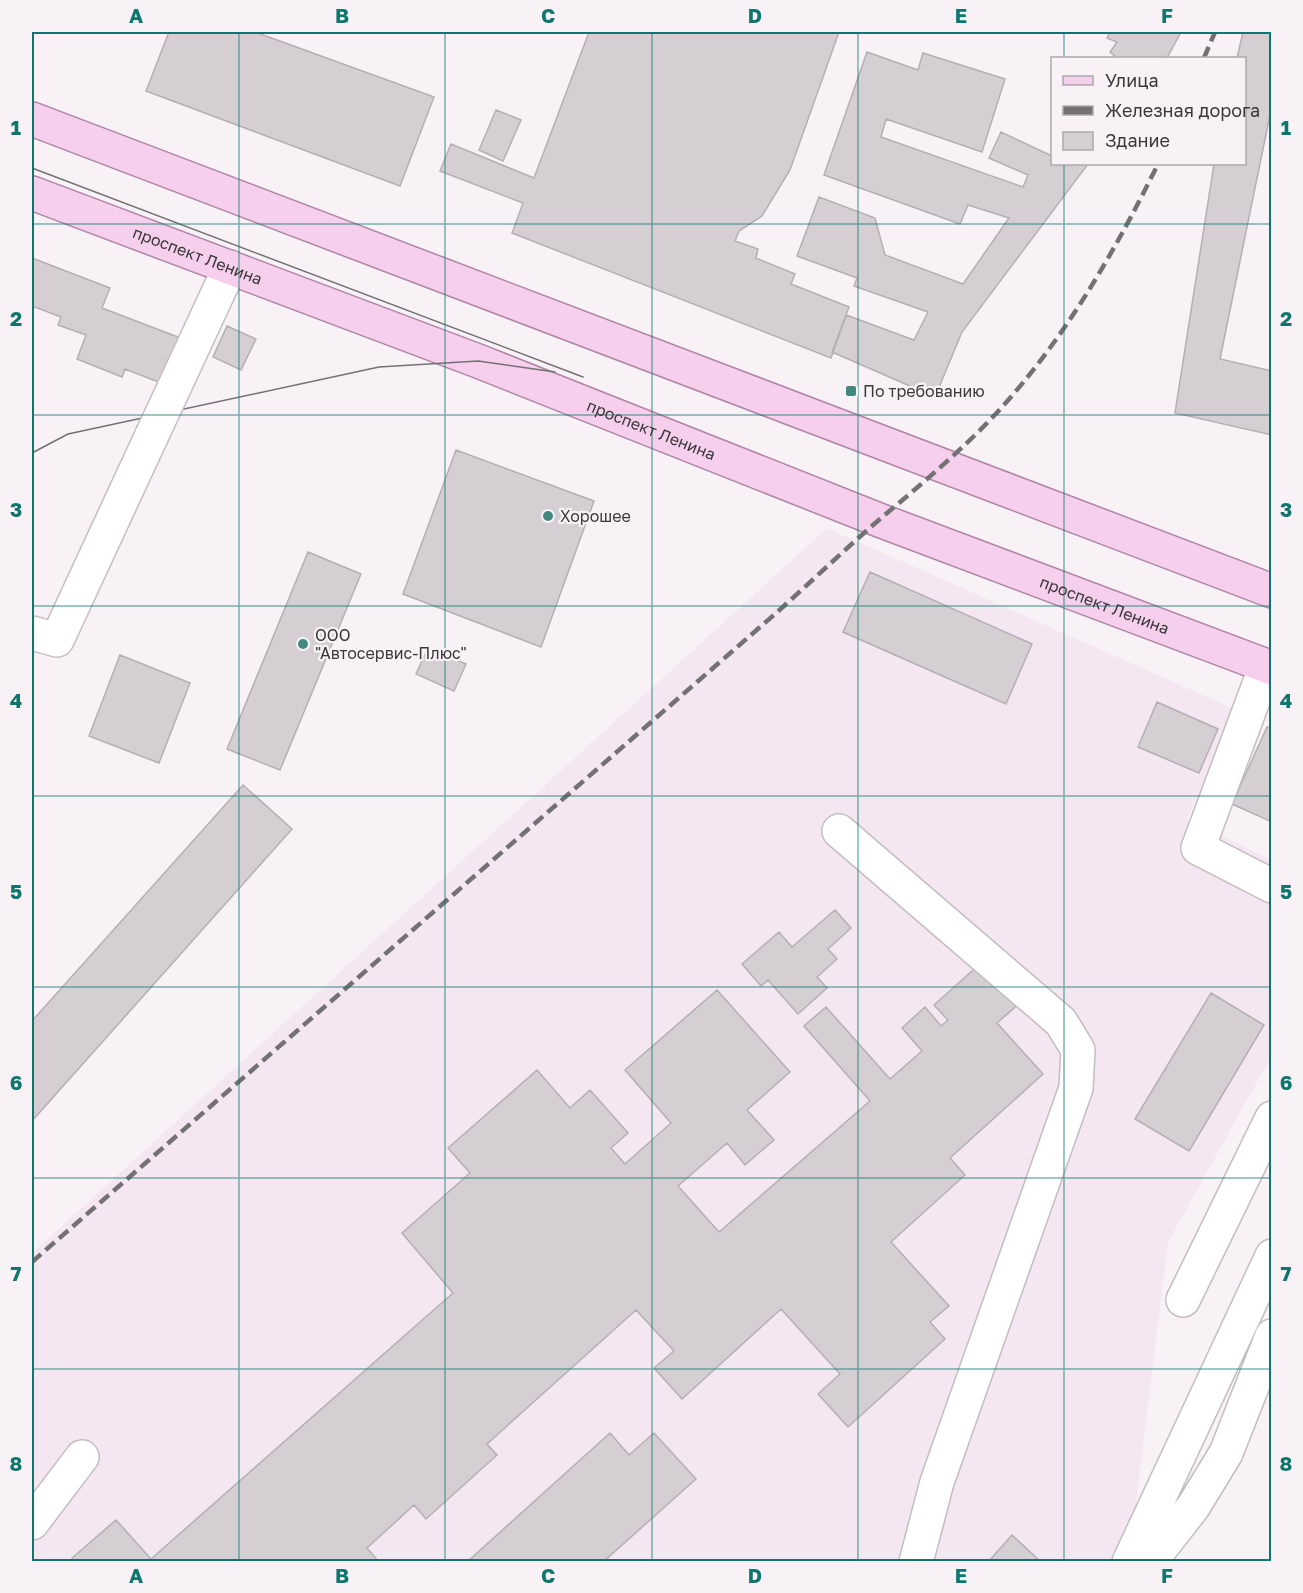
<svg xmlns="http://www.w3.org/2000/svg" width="1303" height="1593" font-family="'Golos Text',sans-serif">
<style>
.built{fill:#f4e7f1}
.building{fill:#d5cfd4;stroke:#b5afb3;stroke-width:1.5}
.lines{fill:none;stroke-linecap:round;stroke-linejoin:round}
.minor-casing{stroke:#c3bdc1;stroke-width:36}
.major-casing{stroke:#af85a6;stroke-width:36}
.minor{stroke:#fff;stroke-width:33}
.major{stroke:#f5cfec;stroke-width:33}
.tram{stroke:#747173;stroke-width:1.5}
.rail{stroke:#747173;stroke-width:4.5;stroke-dasharray:12 6;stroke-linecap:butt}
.minor-bridge-casing{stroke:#c3bdc1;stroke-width:36;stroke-linecap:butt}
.minor-bridge{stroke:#fff;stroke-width:33}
.grid{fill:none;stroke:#0f766e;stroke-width:1.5;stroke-opacity:0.55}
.poi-dot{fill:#42887f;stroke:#f8f2f6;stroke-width:2}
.labels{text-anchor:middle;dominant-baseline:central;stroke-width:4.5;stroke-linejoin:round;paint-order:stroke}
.street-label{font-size:16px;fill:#3a383a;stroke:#f8f2f6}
.poi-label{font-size:16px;fill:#3a383a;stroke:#f8f2f6;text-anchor:start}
.neatline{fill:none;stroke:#0f766e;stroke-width:2}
.grid-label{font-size:20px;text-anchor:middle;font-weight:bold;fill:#0f766e}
</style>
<rect width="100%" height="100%" fill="#f8f2f6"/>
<path class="built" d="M827,528l412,183 -52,108 84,41v197l-103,185 -39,319 -1097,1v-309z"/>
<path class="building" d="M169,32h86l179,65 -34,89 -254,-95z
M589,32h250l-49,138 -28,46 -23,15 -4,10 23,8 -2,9 39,16 -4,10 58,23 -18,51 -319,-125 11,-30 -83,-32 11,-27 83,34z
M1110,32h71l-14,26h-50l-7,-6 7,-10 -10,-4z
M1243,32h29v73l-52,254 52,12v64l-97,-22 39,-249h30v-106h-7z
M867,52l51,18 5,-17 82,26 -23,73 -96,-33 -5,18 142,50 5,-12 -39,-17 12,-26 51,24v8h36l-126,168 -27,65 -103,-45 14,-37 68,25 14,-28 -74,-26 3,-8 -60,-22 22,-59 56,21 10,37 78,29 46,-66 -41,-13 -8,19 -136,-49z
M496,110l25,10 -18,41 -24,-11z
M32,258l78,30 -8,20 89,34 -17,46 -49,-19 -3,8 -45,-18 9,-24 -28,-10 3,-8 -29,-11z
M227,326l29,13 -15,31 -28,-13z
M456,450l138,51 -53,146 -138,-53z
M308,552l53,22 -81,196 -53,-21z
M870,572l162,72 -26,60 -163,-72z
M428,648l38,16 -12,27 -38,-17z
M120,655l70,28 -31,80 -70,-27z
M1157,702l61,27 -19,44 -61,-26z
M1267,727l5,2v93l-40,-18z
M243,785l49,44 -260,292v-100z
M835,910l16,18 -23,21 9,10 -20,18 10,11 -29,26 -30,-34 -7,6 -19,-22 37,-32 13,15z
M982,962l37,42 -22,19 46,51 -93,84 15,17 -74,67 58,64 -19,16 15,17 -97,88 -30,-33 22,-20 -59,-65 -99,90 -28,-31 20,-17 -38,-41 -149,134 10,11 -71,64 -12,-14 -47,43 12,14h-304l-3,-4 44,-38 35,39 302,-266 -51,-60 68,-60 -22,-25 89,-78 33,38 20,-18 38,43 -17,15 14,16 46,-41 -46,-53 92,-80 73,82 -43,38 27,30 -29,25 -18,-22 -49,43 41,46 151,-131 -66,-75 22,-19 64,72 32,-28 -20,-23 23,-21 16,19 7,-6 -14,-15z
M1211,993l53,32 -75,126 -54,-32z
M610,1433l19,22 25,-22 42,46 -93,83h-136z
M1012,1535l29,27h-53z"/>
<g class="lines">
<defs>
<path id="minor" d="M173,390l57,-123
M32,633l25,7 95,-205
M1266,666l-68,182 74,38
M839,831l222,191 17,28 -2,38 -139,394 -21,80
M1183,1300l89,-182
M32,1523l50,-66
M1129,1562l143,-306
M1150,1562l43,-55 33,-54 46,-117"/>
<g id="major">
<path d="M32,119l1240,472"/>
<path id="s1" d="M32,193l446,168 401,159 393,148"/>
</g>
</defs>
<use href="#minor" class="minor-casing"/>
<use href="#major" class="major-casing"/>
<use href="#minor" class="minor"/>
<use href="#major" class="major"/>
<path class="tram" d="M32,168l551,209
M32,453l36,-19 311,-67 99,-6 77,11"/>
<path class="rail" d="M1204,58l11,-26
M32,1262l743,-648c35,-31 69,-64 105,-95 45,-38 91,-76 130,-121 61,-70 107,-151 148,-234"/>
<defs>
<path id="minor-bridge" d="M152,435l21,-45"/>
</defs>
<use href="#minor-bridge" class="minor-bridge-casing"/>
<use href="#minor-bridge" class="minor-bridge"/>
</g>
<path class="grid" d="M239,32v1530M445,32v1530M652,32v1530M858,32v1530M1064,32v26M1064,164v1398M32,224h1240M32,415h1240M32,606h1240M32,796h1240M32,987h1240M32,1178h1240M32,1369h1240"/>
<g class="poi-dot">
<rect x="845" y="385" width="12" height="12" rx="3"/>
<circle cx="548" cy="516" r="6"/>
<circle cx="303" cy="644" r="6"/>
</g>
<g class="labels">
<g class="street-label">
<text stroke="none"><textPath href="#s1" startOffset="177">проспект Ленина</textPath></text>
<text stroke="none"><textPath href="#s1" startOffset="663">проспект Ленина</textPath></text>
<text stroke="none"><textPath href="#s1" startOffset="1149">проспект Ленина</textPath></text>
</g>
<g class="poi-label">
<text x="863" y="391">По требованию</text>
<text x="560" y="516">Хорошее</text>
<text x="315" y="635">ООО<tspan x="315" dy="18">"Автосервис-Плюс"</tspan></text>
</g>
</g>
<rect width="1303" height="1593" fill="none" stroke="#f8f2f6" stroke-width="66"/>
<rect x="1051" y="57" width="195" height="108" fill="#f8f2f6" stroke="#aca8ab" stroke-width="1.5"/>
<rect x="1063" y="76" width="30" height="9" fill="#f5cfec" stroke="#aca8ab" stroke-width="1.5"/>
<text x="1105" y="87" font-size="18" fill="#3a383a">Улица</text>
<rect x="1063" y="106" width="30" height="9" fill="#747173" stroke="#aca8ab" stroke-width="1.5"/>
<text x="1105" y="117" font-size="18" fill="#3a383a">Железная дорога</text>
<rect x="1063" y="132" width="30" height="18" fill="#d5cfd4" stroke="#aca8ab" stroke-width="1.5"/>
<text x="1105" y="147" font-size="18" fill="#3a383a">Здание</text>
<rect x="33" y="33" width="1237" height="1527" class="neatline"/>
<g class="grid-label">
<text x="136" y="23">A</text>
<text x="342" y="23">B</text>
<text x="548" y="23">C</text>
<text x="755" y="23">D</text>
<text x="961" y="23">E</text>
<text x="1167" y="23">F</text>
<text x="16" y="135">1</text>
<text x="1286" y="135">1</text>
<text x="16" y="326">2</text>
<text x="1286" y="326">2</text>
<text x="16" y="517">3</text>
<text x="1286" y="517">3</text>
<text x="16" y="708">4</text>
<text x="1286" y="708">4</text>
<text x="16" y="899">5</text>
<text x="1286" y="899">5</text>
<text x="16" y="1090">6</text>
<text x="1286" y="1090">6</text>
<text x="16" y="1281">7</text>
<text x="1286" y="1281">7</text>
<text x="16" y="1471">8</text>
<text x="1286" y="1471">8</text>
<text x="136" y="1583">A</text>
<text x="342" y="1583">B</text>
<text x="548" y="1583">C</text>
<text x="755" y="1583">D</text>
<text x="961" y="1583">E</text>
<text x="1167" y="1583">F</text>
</g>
</svg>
